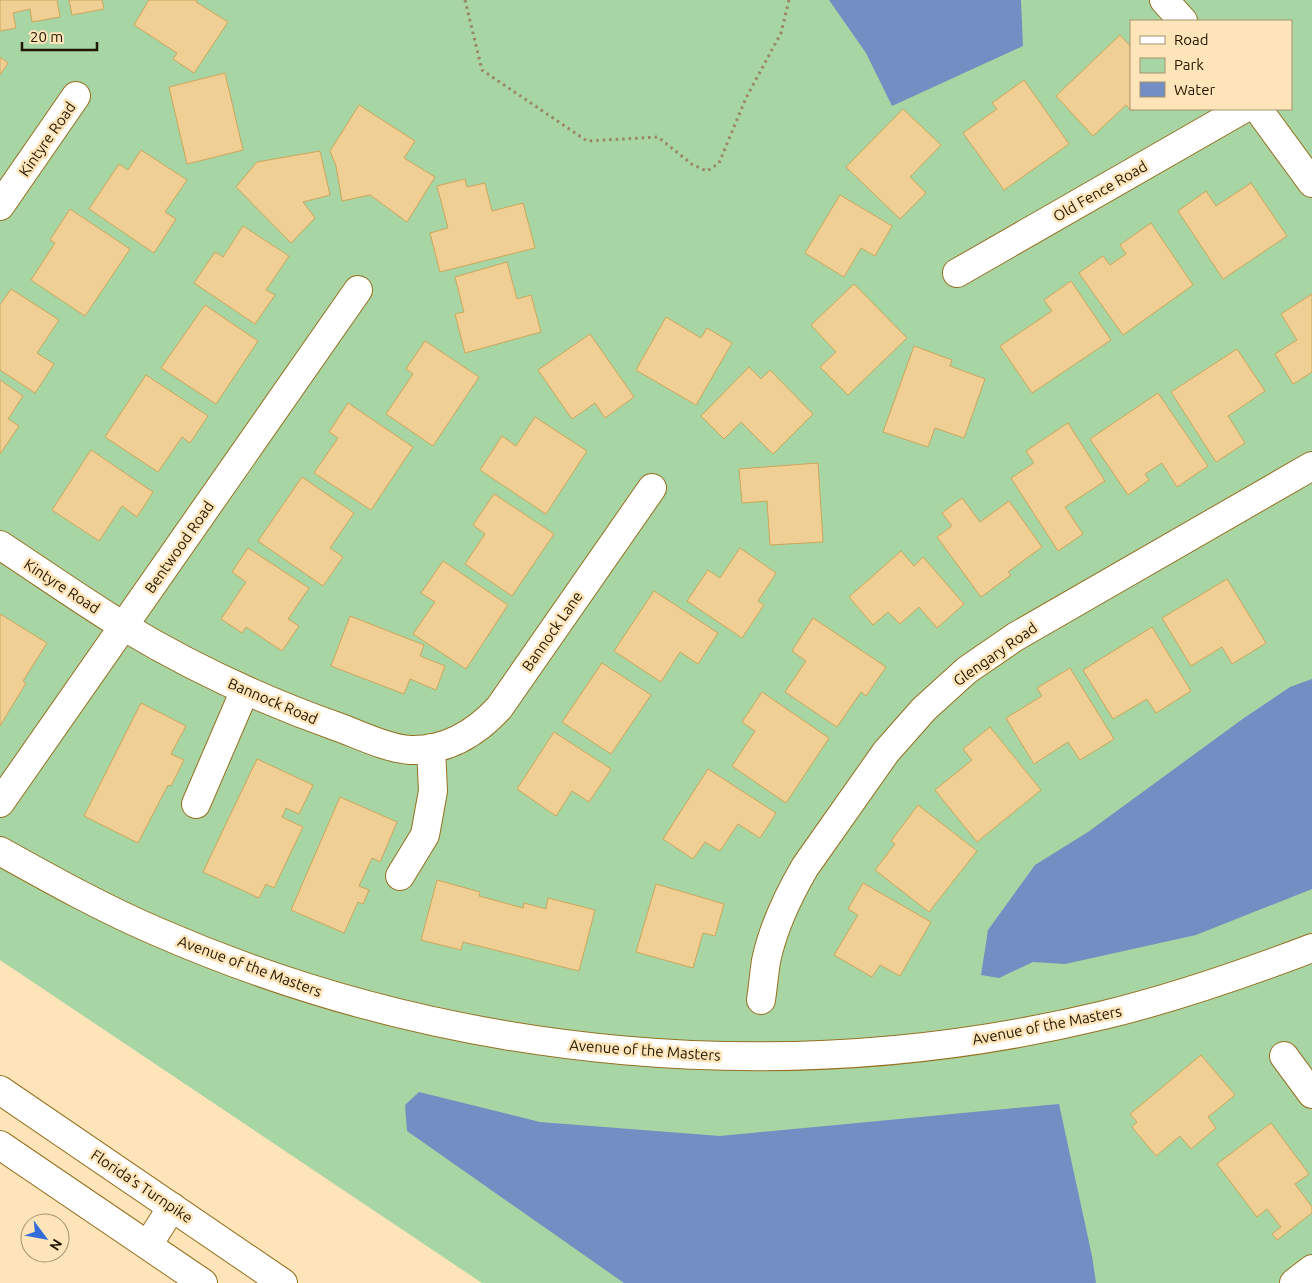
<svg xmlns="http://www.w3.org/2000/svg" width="1312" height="1283" font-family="Ubuntu,sans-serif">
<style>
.green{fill:#a8d5a4;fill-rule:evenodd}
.water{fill:#728ec2}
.building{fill:#efcf94;stroke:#cda65b}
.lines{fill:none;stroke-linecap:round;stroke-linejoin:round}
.minor-casing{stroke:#967020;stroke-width:30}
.highway-casing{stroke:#967020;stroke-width:30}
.path{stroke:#998665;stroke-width:3;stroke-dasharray:2.5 4;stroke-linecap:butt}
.minor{stroke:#fff;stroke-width:28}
.highway{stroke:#fff;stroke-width:28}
.labels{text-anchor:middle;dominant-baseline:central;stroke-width:5;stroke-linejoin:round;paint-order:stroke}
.street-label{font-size:15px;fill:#211601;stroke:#fde4b9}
</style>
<rect width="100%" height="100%" fill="#fde4b9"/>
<path class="green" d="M0,0h1312v1283h-830l-482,-323zM1131,21h160v88h-160z"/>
<path class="water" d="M829,0h192l2,46 -131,60 -26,-53z
M1312,679v210l-116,46 -131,29 -32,-2 -34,16 -18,-3 7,-45 47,-65 53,-33 156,-114 46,-31z
M419,1092l121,30 180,14 339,-32 33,152 4,27h-472l-217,-152 -2,-26z"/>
<path class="building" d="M0,0h57l3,17 -28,5 -2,-13 -17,4 3,15 -16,3z
M69,0h33l2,9 -32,6z
M149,0h48l-1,2 32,20 -34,51 -21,-14 4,-6 -43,-28z
M1120,35l11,12v62h4l-3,2 -6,-6 -33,31 -37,-40z
M0,57l8,6 -8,12z
M225,73l18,77 -56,14 -18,-77z
M1024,80l45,64 -65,46 -41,-57 34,-24 -5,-6z
M359,105l56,36 -11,17 31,19 -28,45 -37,-27 -28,6 -6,-35 -6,-15z
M903,109l38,36 -31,32 16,16 -26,26 -54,-52z
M141,150l46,30 -22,32 11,7 -22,34 -65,-44 30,-45 9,6z
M320,151l10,44 -27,7 12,16 -24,25 -55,-56 21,-25z
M465,179l2,8 18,-4 7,28 31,-8 12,45 -95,24 -10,-39 18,-5 -11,-42z
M1251,183l36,53 -64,43 -45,-68 28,-20 10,15z
M840,195l52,31 -17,30 -14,-8 -17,29 -39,-24z
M70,209l60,40 -45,67 -54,-36 24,-37 -5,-3z
M1151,223l42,62 -70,50 -44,-62 24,-17 7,9 16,-11 -6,-9z
M243,226l46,30 -23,34 9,5 -20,29 -61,-41 21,-31 8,5z
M507,262l10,37 14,-4 10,37 -76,21 -10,-39 9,-2 -9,-35z
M1071,281l40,59 -79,53 -32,-47 52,-35 -8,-11z
M854,284l53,54 -59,57 -28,-28 16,-15 -25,-27z
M11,289l48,31 -22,33 17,11 -19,29 -35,-23v-65z
M1312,294v78l-19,12 -18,-30 22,-14 -16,-26z
M205,305l53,36 -42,63 -55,-36z
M666,317l35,21 6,-10 25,15 -36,62 -60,-35z
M590,334l44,63 -29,21 -10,-15 -23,16 -34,-49z
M425,341l54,36 -46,69 -47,-32 27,-40 -7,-5z
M914,346l38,14 -2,6 35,13 -21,59 -29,-10 -7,19 -45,-15z
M1237,349l28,42 -37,25 17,27 -29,19 -45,-70z
M749,367l12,12 9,-9 43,44 -40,40 -32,-32 -17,17 -23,-23z
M146,375l62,41 -18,27 -8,-6 -24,35 -53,-35z
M0,380l23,16 -15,23 11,7 -19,28z
M1158,393l50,73 -31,21 -15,-24 -17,11 4,6 -21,15 -38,-56z
M348,403l65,44 -42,63 -57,-37 24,-35 -9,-6z
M535,417l52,34 -41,63 -66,-44 22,-34 14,10z
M1068,423l37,58 -40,26 18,27 -25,17 -47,-73 23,-15 -8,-12z
M91,450l62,42 -16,25 -15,-11 -23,35 -47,-31z
M818,463l5,79 -53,3 -3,-44 -25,2 -3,-34z
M302,477l52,36 -24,35 13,9 -20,29 -65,-45z
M494,494l60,40 -42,62 -47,-32 20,-30 -12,-9z
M962,498l18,24 29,-21 33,46 -34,25 3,3 -30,22 -44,-60 15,-11 -10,-13z
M248,548l61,40 -21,31 11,7 -17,25 -36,-24 -4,6 -21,-14 25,-37 -14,-10z
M740,548l36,25 -18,28 6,4 -22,33 -55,-37 21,-31 12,8z
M901,551l13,15 9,-9 41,47 -27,24 -18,-21 -19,17 -12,-12 -15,13 -24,-28z
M443,561l65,44 -42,64 -53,-35 22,-32 -14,-9z
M1227,579l39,64 -34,21 -10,-17 -31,19 -29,-48z
M654,591l64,42 -20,31 -18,-12 -19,30 -47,-31z
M0,614l47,29 -24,38 3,2 -26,43z
M350,616l74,29 -4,11 25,10 -9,24 -26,-11 -6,15 -73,-28z
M813,618l73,49 -20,29 -5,-4 -24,35 -52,-35 21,-31 -14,-10z
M1152,627l39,64 -35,22 -9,-14 -34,20 -30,-49z
M602,663l49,32 -40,59 -49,-32z
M1070,668l44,71 -34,21 -12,-18 -34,22 -28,-46 36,-22 -5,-8z
M762,692l67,46 -43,65 -54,-37 23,-35 -13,-9z
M141,703l45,23 -15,28 13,6 -13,26 -3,-1 -30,58 -54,-27z
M990,727l51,63 -64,52 -42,-52 37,-30 -9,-11z
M554,732l57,37 -22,33 -17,-11 -16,25 -39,-27z
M257,759l56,26 -14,29 -13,-6 -4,9 21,10 -29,61 -8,-4 -7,14 -56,-26z
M708,769l68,44 -16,25 -22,-14 -18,27 -15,-9 -12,17 -30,-20z
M340,797l57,25 -17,40 -8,-4 -13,28 10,4 -6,14 -5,-2 -14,31 -53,-23z
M918,805l59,46 -48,61 -54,-42 20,-26 -4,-3z
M437,880l43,12 -1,4 44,12 1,-5 22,6 2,-11 47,12 -16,61 -116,-29 -2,8 -40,-10z
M863,883l68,39 -31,54 -20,-11 -8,12 -38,-22 24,-40 -10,-6z
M656,884l68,20 -9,32 -12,-3 -10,35 -57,-16z
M1201,1055l34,40 -27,22 8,11 -25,21 -11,-13 -24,20 -24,-29 5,-5 -7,-8z
M1271,1123l38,51 -14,10 17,23v6l-35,27 -5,-6 9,-7 -14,-18 -10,8 -40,-53z"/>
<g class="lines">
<defs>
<path id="minor" d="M1164,0l19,21
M1258,109l54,74
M0,206l76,-110
M957,273l286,-164
M0,545c41,27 81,55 123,81 68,41 141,75 215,101 22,8 48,21 72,23 36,1 65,-16 89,-42l153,-220
M0,803l358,-513
M196,804l49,-114
M0,851c52,29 104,58 158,81 296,129 632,159 946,83 70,-17 140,-41 208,-67
M400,876l25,-41 8,-44 -2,-43
M761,1000c2,-13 3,-26 5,-39 7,-33 22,-65 39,-94l81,-115 38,-43 43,-39 48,-33 297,-171
M1284,1056l28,38
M148,1245l24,-38
M1294,1283l18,-14"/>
<path id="highway" d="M0,1090l283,193
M0,1145l203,138"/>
</defs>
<use href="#minor" class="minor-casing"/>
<use href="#highway" class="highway-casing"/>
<path class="path" d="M465,0l17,70 105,71 71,-4 35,28 14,6 12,-8 27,-65 35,-65 8,-33"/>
<use href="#minor" class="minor"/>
<use href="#highway" class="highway"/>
</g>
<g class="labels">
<g class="street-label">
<text transform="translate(47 139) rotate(-55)">Kintyre Road</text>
<text transform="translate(1100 191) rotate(-30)">Old Fence Road</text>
<text transform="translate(179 547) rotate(-55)">Bentwood Road</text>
<text transform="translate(62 586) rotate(33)">Kintyre Road</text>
<text transform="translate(552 631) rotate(-55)">Bannock Lane</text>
<text transform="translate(995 654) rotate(-35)">Glengary Road</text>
<text transform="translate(273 701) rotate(23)">Bannock Road</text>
<text transform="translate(250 966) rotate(20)">Avenue of the Masters</text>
<text transform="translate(1047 1025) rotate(-11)">Avenue of the Masters</text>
<text transform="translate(645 1050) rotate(4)">Avenue of the Masters</text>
<text transform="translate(142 1186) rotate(34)">Florida's Turnpike</text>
</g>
</g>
<rect x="1130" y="20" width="162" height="90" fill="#fde4b9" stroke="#a5926f"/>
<rect x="1140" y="36" width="25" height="8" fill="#ffffff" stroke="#a5926f"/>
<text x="1174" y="45" font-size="15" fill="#211601">Road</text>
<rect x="1140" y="58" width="25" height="15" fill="#a8d5a4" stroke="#a5926f"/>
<text x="1174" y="70" font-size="15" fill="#211601">Park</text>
<rect x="1140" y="82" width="25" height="15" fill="#728ec2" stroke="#a5926f"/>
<text x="1174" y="95" font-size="15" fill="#211601">Water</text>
<g transform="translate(45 1238) rotate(122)"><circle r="24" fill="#fde4b9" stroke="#a5926f"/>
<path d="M0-4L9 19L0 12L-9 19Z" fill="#346cdb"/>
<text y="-8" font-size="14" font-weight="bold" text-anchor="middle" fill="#211601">N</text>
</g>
<path d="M22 42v8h75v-8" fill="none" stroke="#211601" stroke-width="2.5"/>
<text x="30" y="42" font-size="15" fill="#211601" stroke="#fde4b9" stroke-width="4" paint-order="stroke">20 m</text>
</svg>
